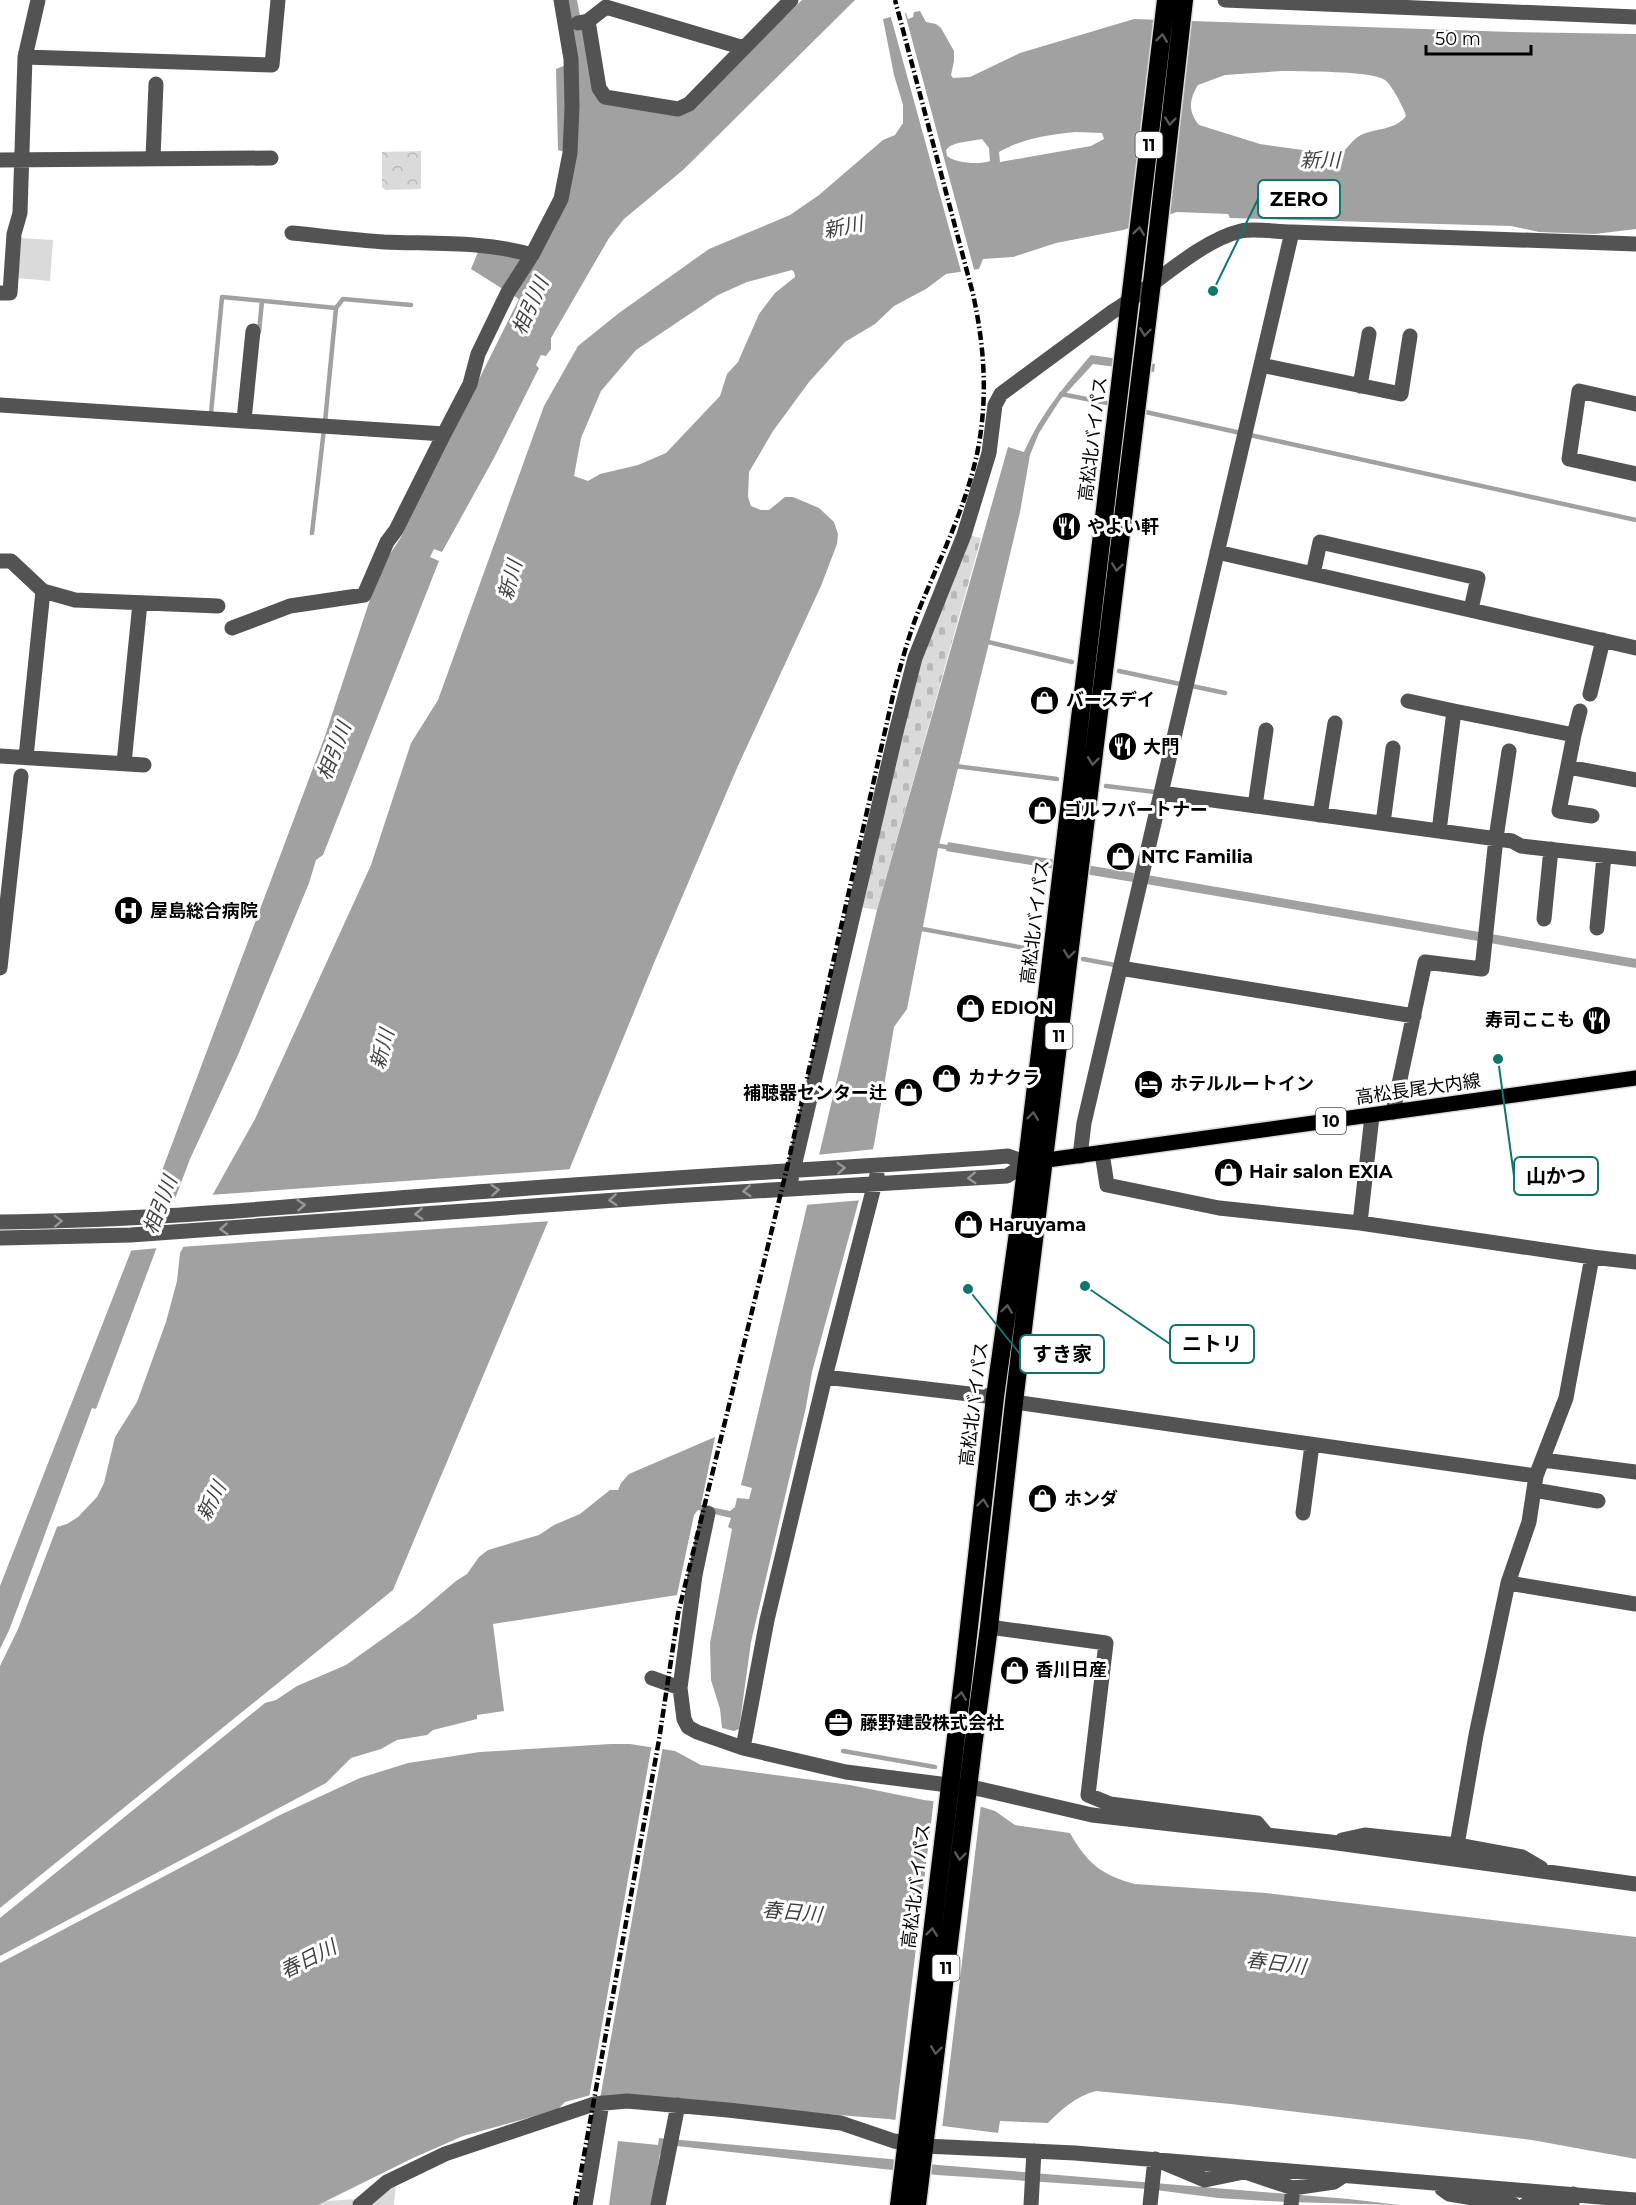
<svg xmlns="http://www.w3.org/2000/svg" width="1636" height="2205" font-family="Montserrat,'Noto Sans JP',sans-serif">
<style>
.green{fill:#dadada}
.cemetery{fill:url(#cemetery-stones)}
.park{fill:url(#park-crowns)}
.water{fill:#a1a1a1;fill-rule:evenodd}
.pier{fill:#fff}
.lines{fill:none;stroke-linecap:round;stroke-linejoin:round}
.stream{stroke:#a1a1a1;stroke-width:4.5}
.major-casing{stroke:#dbdbdb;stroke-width:18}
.highway-casing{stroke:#dbdbdb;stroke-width:21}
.minor{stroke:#535353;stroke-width:15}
.major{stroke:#000;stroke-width:15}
.highway{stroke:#000;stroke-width:18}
.rail{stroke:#000;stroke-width:4.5;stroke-dasharray:9 3 1.5 3;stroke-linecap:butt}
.oneway{stroke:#595959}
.oneway2{stroke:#989898}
.labels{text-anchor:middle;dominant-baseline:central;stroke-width:6;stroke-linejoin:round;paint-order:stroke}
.shield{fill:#fff;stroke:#4c4c4c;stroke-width:1.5}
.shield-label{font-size:16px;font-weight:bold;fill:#000}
.street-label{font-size:18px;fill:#000;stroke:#fff}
.poi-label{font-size:18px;font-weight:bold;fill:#000;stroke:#fff;text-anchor:start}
.water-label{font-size:20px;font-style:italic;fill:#424242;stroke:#fff}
.leader{fill:none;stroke:#0f766e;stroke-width:2}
.callout-dot{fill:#0f766e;stroke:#fff;stroke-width:2}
.callout{fill:#fff;stroke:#0f766e;stroke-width:2}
.callout-label{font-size:20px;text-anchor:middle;font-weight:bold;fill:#000}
</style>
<defs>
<pattern id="cemetery-stones" width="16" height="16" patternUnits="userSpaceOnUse" patternTransform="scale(1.5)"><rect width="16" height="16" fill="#dadada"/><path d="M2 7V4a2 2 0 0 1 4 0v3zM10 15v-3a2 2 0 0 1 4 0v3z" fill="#b9b9b9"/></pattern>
<pattern id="park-crowns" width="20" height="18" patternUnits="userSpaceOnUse" patternTransform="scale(1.5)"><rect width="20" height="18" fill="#dadada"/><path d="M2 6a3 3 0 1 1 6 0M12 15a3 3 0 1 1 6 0" fill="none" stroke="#b9b9b9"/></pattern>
</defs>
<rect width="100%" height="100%" fill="#fff"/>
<path class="green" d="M21,238l32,2 -3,41 -33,-3z
M396,2182l-2,23h-76l7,-4 34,-2z"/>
<path class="cemetery" d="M969,535l12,3 -104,372 -17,-3 61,-248z"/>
<path class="park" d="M421,151v38l-36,1 -3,-3v-35z"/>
<path class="water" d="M566,0h11l17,90 100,14 108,-104h53l-172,170 -59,49 -15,19 -58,100v11l-5,7 -5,-1 -5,10 3,3 -45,90 -52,94 -8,-3 -4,8 9,4 -116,294 -7,5 -7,23 -71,172 -48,104 -94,250 -4,-1 -82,220 -10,21v-63l151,-386 174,-464 55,-167c5,-9 23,-32 24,-39l115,-231 -48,-30 7,-17 40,2 14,8 42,-108 -16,-4 -2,-81 20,-8z
M920,11l6,11 10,2 5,4 13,23v10l-3,14 2,3 17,-1 50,-24 114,-34 377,13 125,2v195l-41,5 -56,-2 -28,-6 -281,-8 -2,-4 -51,-2 -54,18 -67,13 -43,14 -30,2 -4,10 -33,5 -20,15 -32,17 -19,18 -30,18 -36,40 -36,49 -24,41 -1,25 3,9 10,4h8l16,-13h8l26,11 15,14 4,12 -1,10 -16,42 -84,182 -83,195 -107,261 -154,366 -393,318v-242l18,-37 39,-102 10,-3 11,-7 19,-20 7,-14 11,-46 22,-35 29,-80 11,-41 3,-28 75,-134 116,-254 40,-122 27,-43 106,-294 34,-60 41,-33 90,-64 81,-34 29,-20 64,-55 12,-5 8,-12v-18l-9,-30 -11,-56 23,-6 2,6 5,-2 1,-5zM1282,71c21,1 87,-1 103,9 6,4 19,28 21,36 -10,14 -30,12 -45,19 -10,5 -13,14 -22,20l-79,-11 -61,-19c-11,-14 -10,-25 -1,-40l27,-10zM1076,132l26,1 2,6 -13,7 -91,16 -1,-10c24,-14 50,-17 77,-20zM982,139l7,9 1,13c-11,4 -35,2 -43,-5l-1,-6 4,-4 8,-3zM792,270l2,2 1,5 -20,16 -16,21 -21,48 -11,12 -7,22 -54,57 -28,12 -38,9 -12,7 -14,-5 7,-38 20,-47 35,-41 82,-55 29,-13z
M1091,355l64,9 -1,8 -61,-8 -33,36 -21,33 -9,22 -10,57 -31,131 -51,206 -31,160 -13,18 -20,118 -62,227 -6,35 -55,235 -12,87 -5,2 -12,-3 -2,-19 -9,-29 -1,-37 22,-114 -4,-2 3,-9 -33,-8 -4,5 -17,80 -184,29 11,87 -27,4v4l-44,11 -6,5 -30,5 -16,9 -30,9 -25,25 -326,173v-38l265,-215 11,-3 21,-14 49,-21 70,-50 40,-34 11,-7 12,-17 9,-7 51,-15 15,-10 26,-11 30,-24h8l3,-7 8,-9 86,-37 -14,68 29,6 5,-4 2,-9 12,1 3,-11 -11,-3 136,-575 131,-463 16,5c18,-40 39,-64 67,-97z
M948,842l186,31 -1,9 -187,-31z
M1147,875l489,84v9l-490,-84z
M611,1744h19l45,7 26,14 149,20 74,15 58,7 13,4 20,14 55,8c17,30 31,42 65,51l131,9 370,44v222l-104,-19 -301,-36 -135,-13c-20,5 -34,18 -48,32l-48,-2 -2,12 -110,-14 -297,-24 -26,7 -8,8 -94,26 -50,22 -95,47h-318v-242l280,-148 80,-37 48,-15 72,-11z
M659,2138l231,21 48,6 411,34 51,6 -113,-3 -69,-4 -70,-9 -211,-14 -260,-29 -17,8 -8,51h-43l9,-64 40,4z"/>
<path class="pier" d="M904,10l71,263 -13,2 -72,-261z
M876,1149l-13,51 -59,5 12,-50z
M573,1169l-21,52 -372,26 29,-52z
M179,1197l-20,51 -33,3 22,-52z
M652,1744l11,2 -63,353 -11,-1z
M934,1798l47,6 -39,325 -47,-6z"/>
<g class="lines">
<path class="stream" d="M259,332l3,-31
M1060,396l1,-2 51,10
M1141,411l495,109
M211,413l11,-116 114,11
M325,422l11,-114 7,-9 68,6
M312,533l12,-104
M984,641l88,21
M1119,671l61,13
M1192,686l33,7
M955,766l102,13
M1106,786l49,6
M934,845l18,3
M917,928l118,22
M1083,959l32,6
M843,1751l92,16"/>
<defs>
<path id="major" d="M1033,1162l603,-84"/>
<path id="highway" d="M899,2205l65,-534 31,-274 26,-186 145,-1211
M917,2205l56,-458 16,-120 25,-225 139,-1128 31,-274"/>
</defs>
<use href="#major" class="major-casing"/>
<use href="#highway" class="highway-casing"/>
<path class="minor" d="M1225,0l411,17
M588,21l11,67 6,9 73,12 11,-5 102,-104
M578,23l10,-2 18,-14 138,41
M25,57l247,8 6,-65
M153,158l3,-74
M0,160l271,-2
M292,233c31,3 62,7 92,9 49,2 101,-1 148,13
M0,293h10l4,-59 6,-21 5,-156 13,-57
M1261,365l140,29 9,-58
M1360,386l9,-52
M1636,404l-57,-13 -10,68 67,15
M0,405l444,29 26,-50 8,-30 30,-62 24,-37 29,-56 9,-46 2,-46 -1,-48 -10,-59
M244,420l9,-89
M1217,552l419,96
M0,561h11l32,30 32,9 143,6
M1313,574l7,-32 158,36 -7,31
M232,628l58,-22 74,-11 23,-53 9,-12 48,-96
M1590,694l13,-54
M1408,701l46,10 -15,120
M1454,711l120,24 -15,76 33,5
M1574,735l6,-24
M0,756l144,9
M26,757l17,-166
M124,763l16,-160
M1568,767l68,13
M1161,793l351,48 9,5 115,13
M1255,806l11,-76
M1320,815l15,-92
M1383,823l10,-75
M1544,919l7,-70
M1597,928l7,-72
M0,968l21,-192
M1120,968l294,48
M1393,1112l32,-150 57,7 14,-131 13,-87
M1372,1116l-12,107 232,34
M1102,1153l5,32 112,23 141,15
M1080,1156l4,-33 208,-891 344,12
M789,1188l108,-460 18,-70 49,-123 25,-82 6,-48 6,-11 111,-82c39,-23 86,-71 129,-81 15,-3 35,1 51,1
M0,1222c150,-1 301,-17 451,-28 178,-14 356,-24 534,-36l23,-2 19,7
M0,1238l131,-3 541,-39 335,-20 20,-13
M825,1377l170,20
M1014,1402l522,74
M1543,1460l93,12
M1534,1490l64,11
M708,1513l-13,62 -15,113 4,31 4,8 9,5 46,16 103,24 134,17 112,26 238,27 306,42
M1303,1513l9,-68
M1508,1583l128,21
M989,1627l117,16 -18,152 22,9 147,19 10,12
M652,1678l28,10
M743,1748l24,-128 58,-243 52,-202
M1342,1840l23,-5 92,10
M1541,1868l-19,-11 -65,-12 19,-110 32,-152 21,-61 7,-46 30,-78 26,-141 44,5
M1245,2172l48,16 41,-6 9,-6
M1442,2189l7,5 65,11
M360,2205l27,-23 58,-28 149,-50 33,-3 101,9 113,13 53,18 30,5 151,7 561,47
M585,2205l17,-102
M658,2205l20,-100
M1031,2205l3,-54
M1150,2205l5,-46 50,21 39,-8
M1291,2205l2,-17
M1525,2205l47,-2 1,-9"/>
<use href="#major" class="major"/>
<use href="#highway" class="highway"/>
<path class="rail" d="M575,2205l84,-465 19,-126 108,-442 108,-481c7,-27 14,-53 24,-79 24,-59 55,-118 63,-182 6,-46 2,-90 -8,-136l-78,-294"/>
</g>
<defs><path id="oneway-chevron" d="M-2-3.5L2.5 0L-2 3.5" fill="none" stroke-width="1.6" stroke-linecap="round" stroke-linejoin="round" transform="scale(1.5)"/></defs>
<g class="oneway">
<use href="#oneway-chevron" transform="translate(1162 38) rotate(-83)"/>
<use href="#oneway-chevron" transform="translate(1170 121) rotate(96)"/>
<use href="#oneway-chevron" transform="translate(1139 231) rotate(-83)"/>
<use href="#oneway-chevron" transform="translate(1145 332) rotate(97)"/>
<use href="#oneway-chevron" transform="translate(1117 567) rotate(97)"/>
<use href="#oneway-chevron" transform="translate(1093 761) rotate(97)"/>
<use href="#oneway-chevron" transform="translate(1069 954) rotate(97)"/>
<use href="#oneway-chevron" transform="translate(1033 1116) rotate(-83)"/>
<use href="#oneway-chevron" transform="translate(1007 1309) rotate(-82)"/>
<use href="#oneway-chevron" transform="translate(983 1503) rotate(-84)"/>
<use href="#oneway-chevron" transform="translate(961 1696) rotate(-82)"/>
<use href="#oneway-chevron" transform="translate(960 1856) rotate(97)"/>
<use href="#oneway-chevron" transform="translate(932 1932) rotate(-83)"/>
<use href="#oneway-chevron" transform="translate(936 2050) rotate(97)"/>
</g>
<g class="oneway2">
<use href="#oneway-chevron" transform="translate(841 1168) rotate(-4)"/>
<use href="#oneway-chevron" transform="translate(972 1178) rotate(177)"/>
<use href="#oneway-chevron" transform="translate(495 1190) rotate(-4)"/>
<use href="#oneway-chevron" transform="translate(747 1191) rotate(176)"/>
<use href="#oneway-chevron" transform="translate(613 1200) rotate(176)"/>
<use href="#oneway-chevron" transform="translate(301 1205) rotate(-4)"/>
<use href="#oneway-chevron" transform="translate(419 1214) rotate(176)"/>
<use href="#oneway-chevron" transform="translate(58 1221) rotate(-2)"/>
<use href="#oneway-chevron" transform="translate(224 1229) rotate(176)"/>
</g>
<defs>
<symbol id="restaurant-disc" viewBox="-11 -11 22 22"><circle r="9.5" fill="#000" stroke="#fff"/><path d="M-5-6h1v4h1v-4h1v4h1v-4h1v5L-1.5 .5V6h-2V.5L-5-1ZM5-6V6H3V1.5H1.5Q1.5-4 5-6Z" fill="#fff"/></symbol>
<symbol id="shop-disc" viewBox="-11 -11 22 22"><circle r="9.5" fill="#000" stroke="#fff"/><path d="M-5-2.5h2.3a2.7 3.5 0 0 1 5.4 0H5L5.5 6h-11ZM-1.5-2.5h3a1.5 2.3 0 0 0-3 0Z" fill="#fff"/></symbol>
<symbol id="hospital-disc" viewBox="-11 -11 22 22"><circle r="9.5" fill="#000" stroke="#fff"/><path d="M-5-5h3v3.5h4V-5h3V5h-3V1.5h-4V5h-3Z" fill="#fff"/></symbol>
<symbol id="hotel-disc" viewBox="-11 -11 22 22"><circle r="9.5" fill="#000" stroke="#fff"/><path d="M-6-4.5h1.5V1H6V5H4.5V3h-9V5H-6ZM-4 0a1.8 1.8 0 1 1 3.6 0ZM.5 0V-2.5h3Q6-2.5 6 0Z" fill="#fff"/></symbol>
<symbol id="office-disc" viewBox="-11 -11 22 22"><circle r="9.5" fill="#000" stroke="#fff"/><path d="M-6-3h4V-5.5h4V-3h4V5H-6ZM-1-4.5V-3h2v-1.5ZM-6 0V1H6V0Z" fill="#fff"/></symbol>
</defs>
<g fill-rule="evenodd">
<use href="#restaurant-disc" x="1050" y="510" width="33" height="33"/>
<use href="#shop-disc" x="1028" y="684" width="33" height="33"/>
<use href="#restaurant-disc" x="1106" y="730" width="33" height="33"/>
<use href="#shop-disc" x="1026" y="794" width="33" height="33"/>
<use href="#shop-disc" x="1104" y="840" width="33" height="33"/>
<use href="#hospital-disc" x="112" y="894" width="33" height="33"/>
<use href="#shop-disc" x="954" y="992" width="33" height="33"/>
<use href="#restaurant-disc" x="1580" y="1004" width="33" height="33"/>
<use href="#shop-disc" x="930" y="1062" width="33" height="33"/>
<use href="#hotel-disc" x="1132" y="1068" width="33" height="33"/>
<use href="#shop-disc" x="892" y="1076" width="33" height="33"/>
<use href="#shop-disc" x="1212" y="1156" width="33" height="33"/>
<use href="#shop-disc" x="952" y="1208" width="33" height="33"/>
<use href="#shop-disc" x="1026" y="1482" width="33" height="33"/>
<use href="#shop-disc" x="998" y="1654" width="33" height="33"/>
<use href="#office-disc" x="822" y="1706" width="33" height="33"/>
</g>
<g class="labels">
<g class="shield">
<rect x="1135.5" y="132" width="27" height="26" rx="4.5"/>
<rect x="1045.5" y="1023" width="27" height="26" rx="4.5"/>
<rect x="1316" y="1108" width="30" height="26" rx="4.5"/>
<rect x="932.5" y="1955" width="27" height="26" rx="4.5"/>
</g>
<g class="shield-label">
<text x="1149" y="145">11</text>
<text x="1059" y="1036">11</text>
<text x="1331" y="1121">10</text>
<text x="946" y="1968">11</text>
</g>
<g class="street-label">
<text transform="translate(1093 439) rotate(-83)">高松北バイパス</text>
<text transform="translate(1035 922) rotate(-83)">高松北バイパス</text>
<text transform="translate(1418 1089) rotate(-8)">高松長尾大内線</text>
<text transform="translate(974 1404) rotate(-83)">高松北バイパス</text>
<text transform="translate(916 1886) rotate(-83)">高松北バイパス</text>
</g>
<g class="poi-label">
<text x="1087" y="527">やよい軒</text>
<text x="1066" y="700">バースデイ</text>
<text x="1143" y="747">大門</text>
<text x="1064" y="810">ゴルフパートナー</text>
<text x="1141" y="857">NTC Familia</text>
<text x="150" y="911">屋島総合病院</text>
<text x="991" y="1008">EDION</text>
<text x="1575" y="1020" text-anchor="end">寿司ここも</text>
<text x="968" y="1078">カナクラ</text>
<text x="1170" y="1084">ホテルルートイン</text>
<text x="887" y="1093" text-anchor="end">補聴器センター辻</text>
<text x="1249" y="1172">Hair salon EXIA</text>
<text x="989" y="1225">Haruyama</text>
<text x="1064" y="1499">ホンダ</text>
<text x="1035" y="1670">香川日産</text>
<text x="860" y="1723">藤野建設株式会社</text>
</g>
<g class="water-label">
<text x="1320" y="160">新川</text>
<text transform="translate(843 227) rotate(-11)">新川</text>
<text transform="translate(530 306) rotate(-66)">相引川</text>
<text transform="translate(510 580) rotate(-75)">新川</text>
<text transform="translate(334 751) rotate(-69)">相引川</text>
<text transform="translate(382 1049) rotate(-75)">新川</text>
<text transform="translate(160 1205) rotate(-69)">相引川</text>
<text transform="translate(211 1501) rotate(-63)">新川</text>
<text transform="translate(792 1912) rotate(5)">春日川</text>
<text transform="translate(308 1959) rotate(-27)">春日川</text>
<text transform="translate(1276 1963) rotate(7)">春日川</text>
</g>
</g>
<path class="leader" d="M1213 291L1258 199M1498 1059L1514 1176M1085 1286L1170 1344M968 1289L1020 1354"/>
<g class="callout-dot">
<circle cx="1213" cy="291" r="6"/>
<circle cx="1498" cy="1059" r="6"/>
<circle cx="1085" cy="1286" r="6"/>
<circle cx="968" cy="1289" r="6"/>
</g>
<g class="callout">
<rect x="1258" y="180" width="82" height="38" rx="6"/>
<rect x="1514" y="1157" width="84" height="38" rx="6"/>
<rect x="1170" y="1325" width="84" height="38" rx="6"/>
<rect x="1020" y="1335" width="84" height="38" rx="6"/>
</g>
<g class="callout-label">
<text x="1299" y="206">ZERO</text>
<text x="1556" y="1183">山かつ</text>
<text x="1212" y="1351">ニトリ</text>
<text x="1062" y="1361">すき家</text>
</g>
<path d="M1426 45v9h105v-9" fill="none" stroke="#000000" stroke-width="3"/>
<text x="1435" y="45" font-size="18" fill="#000000" stroke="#ffffff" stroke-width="4.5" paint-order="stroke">50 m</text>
</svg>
